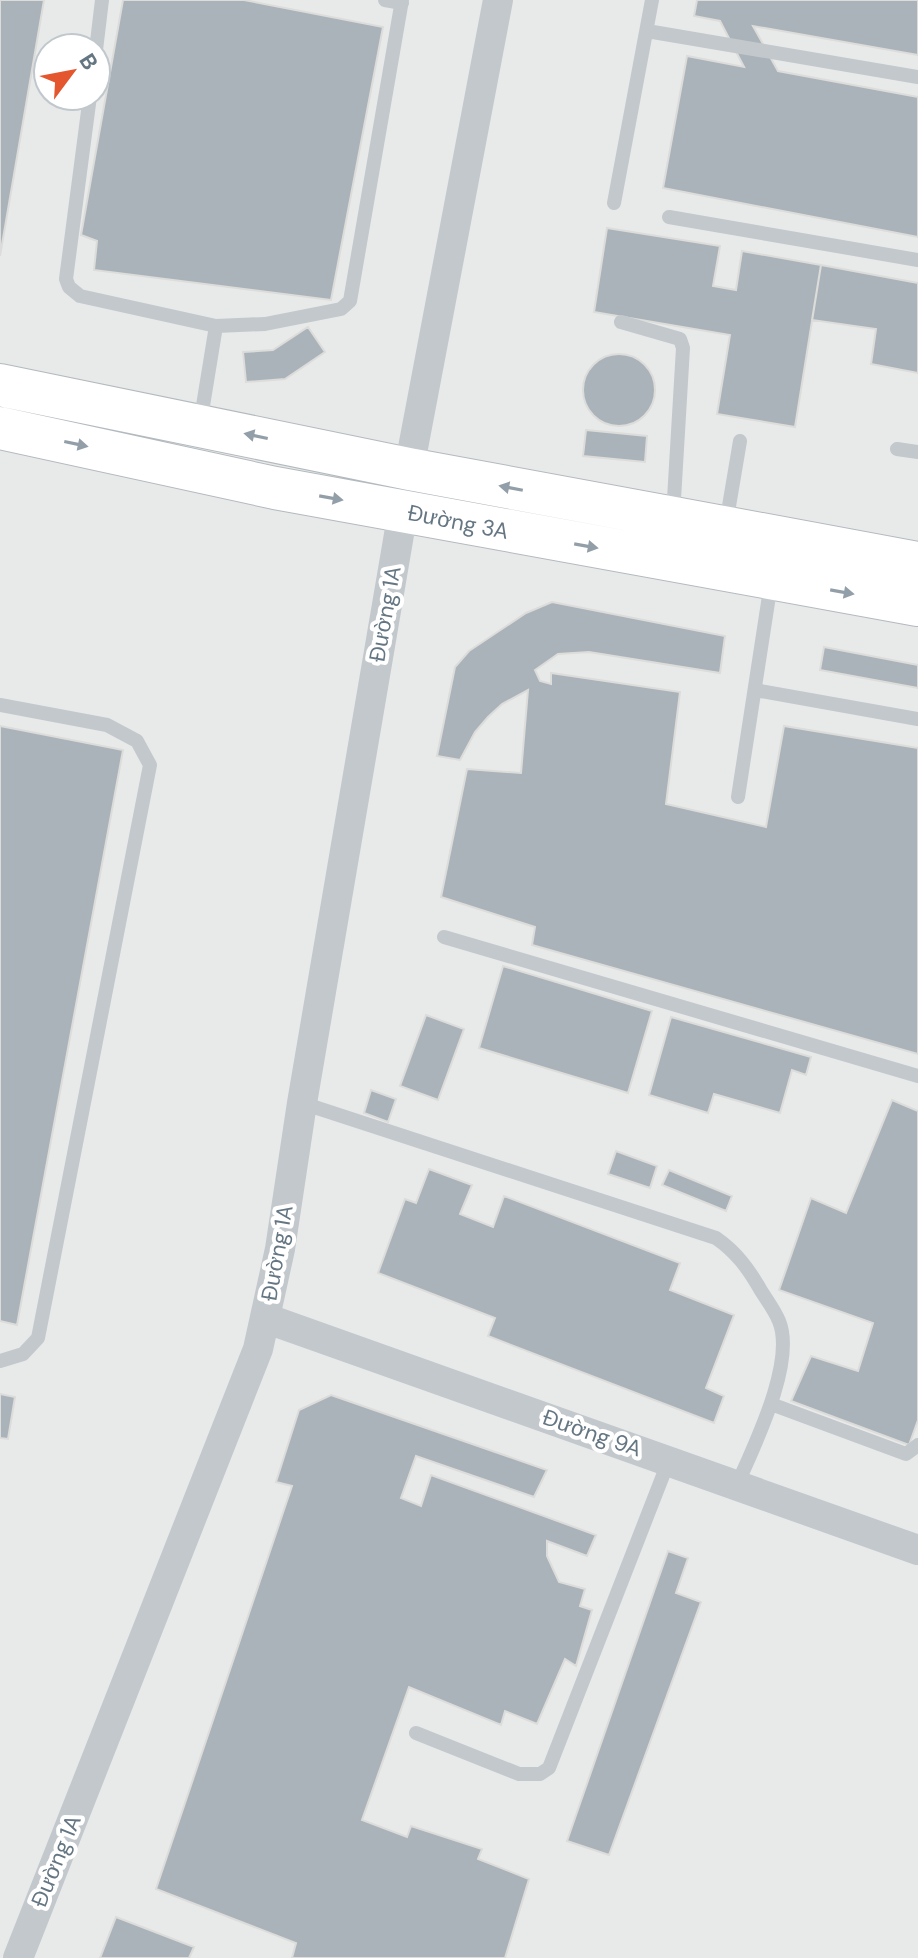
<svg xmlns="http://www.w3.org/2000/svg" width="918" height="1958" font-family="'DM Sans',sans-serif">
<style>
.built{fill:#e8e9e9;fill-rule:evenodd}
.building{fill:#aab3b9;stroke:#dcdcda;stroke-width:2}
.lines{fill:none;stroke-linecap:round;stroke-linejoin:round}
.secondary-casing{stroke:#b3babf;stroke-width:44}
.lane{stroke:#c3c8cc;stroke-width:14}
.street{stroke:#c3c8cc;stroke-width:30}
.secondary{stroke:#fff;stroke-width:42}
.oneway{fill:#939fa8}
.labels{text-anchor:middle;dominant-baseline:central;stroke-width:8;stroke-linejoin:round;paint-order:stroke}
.street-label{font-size:22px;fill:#657683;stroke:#fff}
</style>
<rect width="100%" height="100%" fill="#fafaf8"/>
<path class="built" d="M0,0h918v1958h-918zM48,48h48v48h-48z"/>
<path class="building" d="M0,0h44l-44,256z
M123,0h121l139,27 -52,273 -237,-30 3,-29 -16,-6z
M697,0h221v55l-165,-29 25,45 140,26v140l-255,-49 24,-132 57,11 -24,-46 -26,-5z
M607,228l113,18 -7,40 23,4 6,-39 79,14 -26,162 -78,-13 13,-79 -136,-23z
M821,265l97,18v90l-47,-9 5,-35 -64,-9z
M308,327l17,25 -40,27 -39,3 -3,-30 30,-2z
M583 390a36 36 0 1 1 72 0a36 36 0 1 1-72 0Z
M586,430l61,6 -2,26 -62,-6z
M552,602l173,34 -5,37 -131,-21 -31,2 -23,16 5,11 11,3v-11l129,19 -14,112 100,23 18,-101 134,22v306l-386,-109 3,-18 -94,-30 26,-128 54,4 7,-83 -26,14 -14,13 -13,15 -15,28 -23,-4 18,-89 14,-16 57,-38z
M824,647l94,18v23l-98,-18z
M0,726l123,24 -106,575 -17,-4z
M503,966l149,45 -24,82 -149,-45z
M426,1015l38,14 -26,71 -38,-14z
M671,1017l140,40 -5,18 -14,-5 -12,43 -66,-19 -6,19 -59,-18z
M371,1090l25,9 -8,23 -24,-9z
M892,1100l26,11v309l-9,25 -118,-44 20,-45 47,15 15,-48 -94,-33 32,-92 35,15z
M616,1151l41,15 -7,22 -42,-14z
M429,1169l43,16 -12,29 33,13 11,-31 176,67 -10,27 64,25 -28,73 18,8 -10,27 -226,-87 7,-18 -117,-45 27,-74 11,4z
M669,1170l63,26 -6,15 -64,-26z
M0,1394l15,3 -7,42 -8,-1z
M331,1395l216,75 -13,27 -118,-41 -15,42 20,8 10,-31 165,60 -9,21 -40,-15v15l12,26 26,7 -5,17 12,4 -16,56 -11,-7 -28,65 -32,-13 -4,14 -92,-38 -47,133 45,17 4,-11 71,23 -4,10 51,20 -24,79h-213l4,-15 -140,-54 136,-403 -16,-4 23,-72z
M668,1551l20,7 -12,35 25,9 -92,253 -42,-14z
M116,1917l78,30 -5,11h-89z"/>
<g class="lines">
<defs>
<path id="secondary" d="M0,385l409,84 509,94
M0,428l275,60 643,117"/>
</defs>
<use href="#secondary" class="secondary-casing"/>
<path class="lane" d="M385,0l17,3
M647,31l271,46
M96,50l6,-50
M90,96l-24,183 3,8 11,9 136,30 49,-2 76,-15 9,-8 52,-301
M614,203l38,-203
M669,217l249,43
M621,322l59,17 3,9 -10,168
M200,424l16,-98
M897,449l21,3
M726,524l14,-83
M755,690l163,29
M0,705l107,20 30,16 13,24 -112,573 -15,16 -23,7
M738,797l33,-214
M444,937l474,139
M302,1103l414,135c20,14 32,30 44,51 6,10 14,20 19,32 17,41 -25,125 -42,164
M771,1404l135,50 12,-9
M416,1733l103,41h21l9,-6 120,-308"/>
<path class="street" d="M409,469l89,-469
M265,1318l653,232
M18,1958l240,-609 22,-100 22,-146 101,-592"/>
<use href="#secondary" class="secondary"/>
</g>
<defs><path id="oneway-solid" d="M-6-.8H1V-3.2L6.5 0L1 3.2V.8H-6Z" transform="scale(2)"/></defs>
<g class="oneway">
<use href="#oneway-solid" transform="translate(256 436) rotate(-168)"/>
<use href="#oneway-solid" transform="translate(76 444) rotate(12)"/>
<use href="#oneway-solid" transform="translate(511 488) rotate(-169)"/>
<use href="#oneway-solid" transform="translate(331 498) rotate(10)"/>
<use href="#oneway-solid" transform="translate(586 546) rotate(10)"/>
<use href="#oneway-solid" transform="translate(842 592) rotate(10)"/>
</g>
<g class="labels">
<g class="street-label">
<text transform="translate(458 522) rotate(11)">Đường 3A</text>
<text transform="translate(385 614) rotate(-80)">Đường 1A</text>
<text transform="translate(277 1253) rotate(-80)">Đường 1A</text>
<text transform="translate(592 1433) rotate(19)">Đường 9A</text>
<text transform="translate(56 1861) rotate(-68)">Đường 1A</text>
</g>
</g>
<g transform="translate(72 72) rotate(58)"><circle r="38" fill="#ffffff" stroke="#c1c8cd" stroke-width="2"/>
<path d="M0-6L14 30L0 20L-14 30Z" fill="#e4572e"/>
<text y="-12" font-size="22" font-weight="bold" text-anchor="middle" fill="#657683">B</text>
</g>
</svg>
